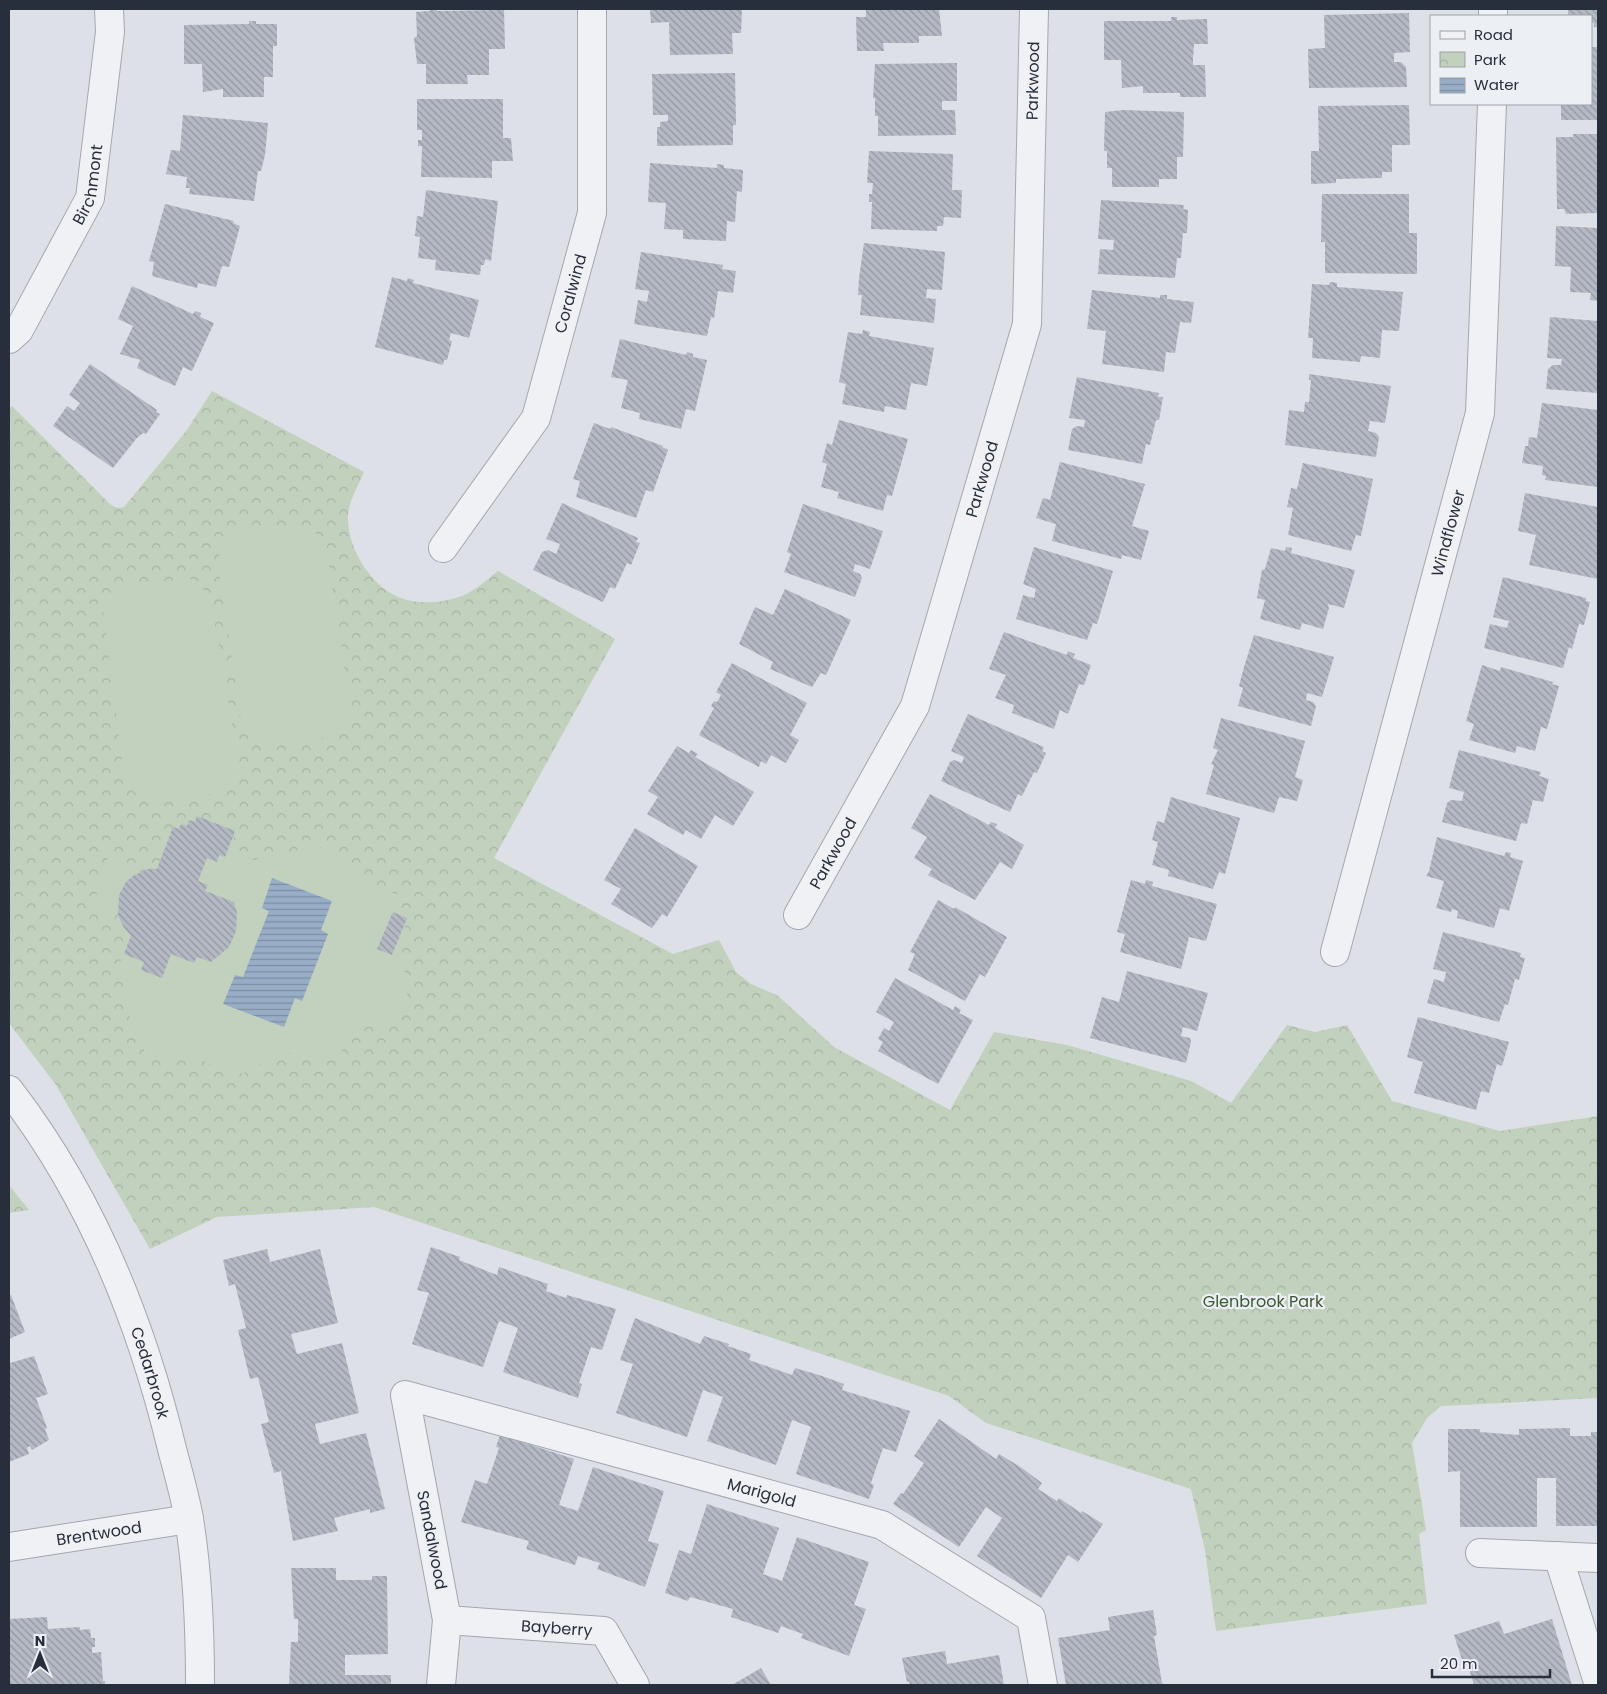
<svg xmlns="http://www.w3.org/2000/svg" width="1607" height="1694" font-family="Poppins,sans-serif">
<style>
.park{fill:url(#park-crowns)}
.pitch{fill:#c2d0be}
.water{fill:url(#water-rules)}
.building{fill:url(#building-back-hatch)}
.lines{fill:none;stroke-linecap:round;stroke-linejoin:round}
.minor-casing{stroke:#a3a7b0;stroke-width:30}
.minor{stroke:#eff1f5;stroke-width:28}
.labels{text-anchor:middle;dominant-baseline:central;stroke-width:4.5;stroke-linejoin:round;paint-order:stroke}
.street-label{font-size:16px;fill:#272e3c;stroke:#eceff4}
.park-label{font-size:16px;fill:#3b5734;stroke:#eceff4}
</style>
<defs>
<pattern id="park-crowns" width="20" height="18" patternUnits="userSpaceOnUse" patternTransform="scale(1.25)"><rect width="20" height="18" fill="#c2d0be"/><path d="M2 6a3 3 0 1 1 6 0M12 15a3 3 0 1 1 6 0" fill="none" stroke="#a7b3a4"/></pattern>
<pattern id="water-rules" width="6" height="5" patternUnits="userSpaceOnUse" patternTransform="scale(1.25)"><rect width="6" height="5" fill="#98aec6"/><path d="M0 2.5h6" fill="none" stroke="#7c8ea2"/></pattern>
<pattern id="building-back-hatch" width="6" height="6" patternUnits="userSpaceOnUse" patternTransform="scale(1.25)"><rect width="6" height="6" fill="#b4b9c3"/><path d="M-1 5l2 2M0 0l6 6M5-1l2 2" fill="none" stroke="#9297a0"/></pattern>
</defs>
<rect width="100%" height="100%" fill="#dde0e6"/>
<path class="park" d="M212,391l152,81c-6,14 -17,32 -16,47 0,31 25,71 56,80 16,5 35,4 52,-1 16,-4 29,-17 42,-27l117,68 -121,219 179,96 46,-14 17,32 15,12 26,11 57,52 116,63 44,-78 73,13 124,36 40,22 56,-78 28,7 32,-7 45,76 108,30 98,-15v282l-157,8 -14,12 -15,25 14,87 -7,4 8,70 -211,27 -11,-81 -14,-61 -205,-66 -37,-27 -575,-189 -157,10 -67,32 -94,-164 -47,-62v-614l3,-3 99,99 7,3 6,-1 63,-77z
M9,1185l20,25 -20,3z"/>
<path class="pitch" d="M302,526l23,13 27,178 -14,19 -72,9 -23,-12 -26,-174 15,-26z
M189,578l21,17 30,176 -18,21 -71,13 -26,-20 -22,-176 14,-20z
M199,818l37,10 -8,27 17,7 72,-16 24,11 13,21 45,17 -5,16 15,6 -16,37c19,17 20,45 2,63 -3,3 -8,8 -12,9 -11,2 -22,-1 -32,-4l-12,37 -25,3 -30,-11 -40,22 -14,2 -45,-24 -9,6 -32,-4v-13l-4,-9 -12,-5 2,-10 -8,-17 9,-15 -16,-7 14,-40 -7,-11 -4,-16 -14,5 -17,-5 9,-14 12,-39 16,7 7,14 14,-9 13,-4 15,-37z"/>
<path class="water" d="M272,878l60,23 -11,29 7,4 -26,67 -7,-3 -11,29 -61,-23 12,-29 8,2 26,-66 -7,-3z"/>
<path class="building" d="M430,9h7v2l67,-1 1,39h-16v26h-22l1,9h-42v-20h-9l-3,-26 3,-2 -1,-24 14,-1z
M650,9h92l-1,24h-9l1,21 -63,1 -1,-33 -18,1z
M866,9h73l3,27h-23v7h-36l1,8h-27l-1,-34h10z
M1568,9h30v18h-4v-4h-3v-7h-23z
M1409,13l1,39 -16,1v9h7l5,5 1,20 -98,1 -1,-39 17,-1 -1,-33z
M1171,17h6v3l30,-1 1,25h-14l-1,15v6h12l1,32h-26v-4h-37v-7l-21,2 -1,-28h-17v-39h67z
M249,21h7v3h21v22h-4v31h-9v20h-41v-8l-20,3 -1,-28h-18v-39l65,-1z
M1591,47h7v73h-37v-16h30z
M957,63v38h-15v9h13l1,25 -78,1v-20h-3v-18h-2l2,-34z
M735,73l1,52h-3v20l-76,1v-19h3v-5l8,-1v-6h-15l-1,-41z
M417,99h86v39h8l2,23h-21v17l-71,-1 1,-31h-4v-6h4v-10h-5z
M1409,105l1,40h-18v27h-10v6l-46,1v4l-25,1v-33h8l-1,-45z
M1123,110l61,2 -1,45h-6v22h-18v8h-47v-19h-5v-17h-3l1,-39z
M183,115l85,8 -3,32 -4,16h-3l-4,30 -65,-7 1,-6h-4l1,-11 -21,-3 5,-24 9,1z
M1573,134h25v79l-32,1 -2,-5h-7l-1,-72h17z
M869,151l84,3 -1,36h10l-1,28 -17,-1 -1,9h-6v5l-66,-2 1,-27h-3v-8h3l1,-11h-6z
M650,163l67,5v-4l7,1v3l19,2 -1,22 -5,-1 -2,31 -8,-1 -1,20 -43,-2v-9l-19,-1 2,-26 -18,-1z
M426,190l72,11 -7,60 -6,-2 -1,6h-3l-1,10 -45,-5 1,-10 -18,-2 2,-21 -5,-1 2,-20 6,1z
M1322,194h87v39h8v41l-92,-1v-31h-4z
M1101,200l83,5 -1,4 5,1 -1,23h-4l-2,25h-4l-2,20 -77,-4 2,-25 13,1 1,-10 -16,-1z
M165,204l69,17 -1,2 7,3 -11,41 -7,-1 -6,21 -18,-4 -1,5 -45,-12 2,-14 -5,-1z
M1556,226l42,2v73l-8,-1 1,-7 -21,-1 1,-25 -16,-1z
M864,243l81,9 -3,38 -15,-1 -1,9 10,1 -2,24 -74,-8 2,-20h-4l1,-17z
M641,252l82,13 -1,4 14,2 -3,22 -15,-2 -4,27 -3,-1 -4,19 -73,-12 4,-24 9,2 2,-11 -14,-2z
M392,277l15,4 1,-3 6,2 -1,3 66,17 -10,38 -18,-5 -2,7 3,1 -5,19h-3l-1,5 -68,-18z
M1330,282l7,1v4l66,5 -4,39 -17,-1 -2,28 -19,-2 -1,6 -48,-4 1,-20h-5l4,-54 17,1z
M132,286l61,28 2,-3 6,2 -1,4 14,6 -22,48 -9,-4 -8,19 -38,-18 3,-8 -20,-6 13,-28 -15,-7z
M1092,290l68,8v-3h7v4l27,3 -3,21 -11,-1 -5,31 -9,-1 -2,20 -62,-8 4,-33 -19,-2z
M1550,317l48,4v72l-52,-4 2,-20 5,-4h8l1,-6 -15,-1z
M863,330l7,2 -1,4 65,12 -7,38 -16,-3 -5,27 -21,-4 -1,6 -42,-8 4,-20 -7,-2 9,-50 14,2z
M620,339l66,16 1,-3 6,2v3l14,3 -12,51 -9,-2 -5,20 -42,-10 1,-6 -19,-5 7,-28 -17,-3z
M90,364l67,46 -1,2 4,2 -14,20 -3,-1 -7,6 -23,29 -60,-42 14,-20 7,5 6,-8 -11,-8z
M1309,374l82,12 -6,37 -15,-2 -2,10 8,2 3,4 -3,20 -91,-12 4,-35 15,2 1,-10h4l2,-22h-2z
M1077,377l82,16 -1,4h5l-4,23h-3l-6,25 -4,-1 -4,20 -74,-14 4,-21 5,-3 7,1 1,-7 -16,-2z
M1542,403l56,7v77l-53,-7 1,-4 -4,-1 1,-9 -21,-3 3,-17h3l1,-9 8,1z
M839,420l69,19 -16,57 -5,-1 -4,16 -46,-13 2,-6 -18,-5 6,-23 -5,-2 5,-19 5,2z
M594,423l16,6 1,-2 52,19 -1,1 6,3 -15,42 -7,-2 -10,28 -60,-21 4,-16 -7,-2z
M1060,462l85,22 -13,42 17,5 -8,29 -19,-5 -1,4 -69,-18 4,-17 -20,-6 7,-20 7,2z
M1303,463l70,16 -12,57 -5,-1 -5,16 -63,-16 5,-27 -6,-1 4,-19 6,1z
M1525,493l73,14v72l-69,-14 7,-30 -18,-4z
M562,503l76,35 -2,4 4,1 -9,22 -4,-2 -12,26 -5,-2 -7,15 -70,-32 9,-18 6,-2 8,4 4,-10 -14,-5z
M803,504l80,27 -13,38 -15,-5 -2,7 7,3 2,4 -7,19 -71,-25 7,-18 -4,-2z
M1034,547l79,24 -16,53 -4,-1 -6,17 -71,-21 7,-24 11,3 2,-9 -13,-5z
M1286,547l6,1 -1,5 64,17 -11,38 -16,-4 1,4 -6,21 -21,-6 -2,7 -40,-11 5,-19 -8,-2 5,-28 3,-1 6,-21 14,3z
M1503,577l83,21v3l4,1 -6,23 -5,-1 -7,25 -3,-2 -6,21 -79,-20 6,-24 17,4 2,-7 -16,-4z
M785,589l66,31 -25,55 -5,-2 -9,14 -42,-18 3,-7 -34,-18 16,-37 18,8z
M1004,632l63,23 1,-4 7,3 -2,4 18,7 -7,20 -5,-1 -11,30 -8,-4 -6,19 -42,-16 2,-8 -19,-7 11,-23 -17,-6z
M1254,635l80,22 -12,40 -15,-4 -1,7 7,2 3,4 -5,20 -73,-20 5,-18 -4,-2 5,-19z
M732,663l75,40 -17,32 9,5 -13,23 -15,-8 -5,9 -5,-3 -2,6 -60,-32 15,-27 -3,-2 3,-5 3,1 4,-7 -5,-3z
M1482,665l18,6 1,-4 52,15 -1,2 7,2 -12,43 -6,-2 -6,24 -18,-5 -2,7 -46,-13 5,-16 -8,-3z
M968,714l76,33 -2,4 4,2 -9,20 -3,-1 -12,24 -4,-2 -8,18 -69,-31 9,-19 4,-2 8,3 2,-6 -13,-6z
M1221,718l84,23 -10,36 8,3 -6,21 -18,-4 -5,16 -68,-19 8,-29 -3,-1 7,-14 -5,-2z
M677,746l12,7 2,-3 7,4 -3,3 59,35 -21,34 -18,-11 -14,24 -15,-9 -3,5 -36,-21 11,-17 -10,-6z
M1459,750l82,22 -2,4 10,3 -6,23 -10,-2 -6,24 -6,-1 -5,18 -74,-19 5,-19 4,-3 11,1 2,-9 -15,-4z
M930,794l59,31 2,-3 6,2 -2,4 29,17 -12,24 -12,-7 -25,38 -47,-25 4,-6 -18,-11 13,-21 -16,-9z
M1171,797l69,21 -15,56 -6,-2 -6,17 -45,-13 1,-6 -17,-5 6,-23 -6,-2 5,-19 7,2z
M197,816l38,15 -10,26 -6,-2 -2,7 -10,-4 -9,23 10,4 -3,6 29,11 3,11 -1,18 -7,16 -18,15 -14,-5 -3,6 -23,-9 -9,24 -21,-8 3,-8 -20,-8 7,-18 -7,-8 -6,-13 1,-20 7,-13 7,-6 14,-7h10l16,-42 6,2 2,-5 6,2 2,-6 6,2z
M635,828l63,38 -31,51 -5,-3 -10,14 -41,-24 10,-15 -17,-9z
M1437,837l67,19 2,-4 5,1 -1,4 13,4 -14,50 -9,-3 -6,20 -37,-10 1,-7 -6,-2 -1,3 -15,-4 8,-27 -18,-5 3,-5z
M1131,880l14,4 1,-4 7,2 -1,4 65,18 -11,37 -17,-4 -8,32 -61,-17 5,-18 -8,-2z
M938,900l16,9 1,-2 52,30 -22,40 -5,-3 -15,27 -57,-31 7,-16 -5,-2z
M393,912l14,6 -15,37 -15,-6z
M1443,932l78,21 -1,4 5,1 -6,22 -4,-1 -7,26 -3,-1 -6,18 -72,-19 7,-24 10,3 2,-10 -13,-3z
M1127,971l81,22 -11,38 -14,-4 -2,9 9,2 1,4 -5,21 -96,-25 12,-41 17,5z
M895,978l58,32 2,-4 6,4 -2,3 14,7 -35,64 -60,-33 5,-9 -5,-3 6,-11 5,3 5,-9 -18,-10z
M1418,1017l91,25 -7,24 -5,-2 -8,29 -8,-2 -5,19 -62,-17 9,-31 -16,-5z
M431,1247l29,10 -1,3 38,15 2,-8 26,9 23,8 -2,7 20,7 1,-3 49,14 -14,41 -11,-3 -12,36 3,1 -4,14 -75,-26 15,-44 -19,-7 -16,46 -71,-23 17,-51 -12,-3z
M267,1249l3,13 50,-13 18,74 -47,11 6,20 45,-11 17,70 -44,11 5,20 46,-11 19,76 -15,4v-4l-36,9 4,13 -45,10 -12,-70 -7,2 -13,-49 8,-2 -11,-45 -8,2 -12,-49 8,-2 -11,-44 -6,2 -6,-26z
M11,1295l14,37 -16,7v-43z
M635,1318l65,26 4,-8 25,8 -1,2 23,8 -2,6 43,15 3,-7 27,8 22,8 -2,6 68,21 -14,41 -13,-4 -12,35 3,2 -5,14 -73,-25 15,-47 -19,-7 -16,45 -69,-24 16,-44 -20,-7 -16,47 -71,-24 17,-49 -13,-4z
M34,1356l14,38 -12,4 11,30 -2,1 4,11 -17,10 -2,-4 -3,2 2,6 -20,8v-102l1,3z
M939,1419l57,40 3,-5 23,14 20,15 -4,6 19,12 2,-3 22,15 1,-2 21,13 -25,38 -10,-7 -27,43 -64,-42 25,-38 -16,-11 -27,40 -66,-43 8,-11 2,1 21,-31 -10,-7z
M1570,1428v8h21v-4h7v94h-42v-48h-19v49h-77v-56l-12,1v-43h32v3l39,3v-6z
M500,1435l74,24 -15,46 19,6 15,-44 71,24 -16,50 11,3 -14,43 -48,-18 3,-6 -22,-7 -3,9 -49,-16 3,-8 -68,-19 14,-42 12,4 12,-36 -3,-1z
M707,1504l72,24 -16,46 19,7 15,-44 72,25 -15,43 12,4 -17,47 -48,-18 2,-4 -22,-8 -3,7 -47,-16 2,-8 -43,-12 -2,4 -23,-8 14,-43 12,4z
M291,1568h45v12h36v-4h15l1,78 -43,1v20h46v10h-102l2,-43h7v-23h-4z
M1153,1610l4,25 -3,1 8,47 3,2h-99l-8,-47 52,-8 -2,-13z
M47,1617l1,12 32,-2v3l10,-1 1,9h4v9h-3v6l9,-1 2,29h2v4h-96v-66z
M1552,1619l20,66h-98l-6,-20 -4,1 -10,-31 45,-14 5,13z
M945,1651l2,13 52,-9 5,30h-94l-1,-4 -2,1 -5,-24z
M761,1668l10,17h-39z"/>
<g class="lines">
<defs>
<g id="minor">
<path d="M1493,9v7"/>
<path id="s1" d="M9,339l10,-9 71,-132 20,-166 -1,-23"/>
<path id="s2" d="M443,548l93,-130 56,-205v-204"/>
<path id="s3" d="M798,915l117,-209 112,-382 7,-315"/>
<path id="s4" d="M1335,952l145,-539 12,-309"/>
<path id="s5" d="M9,1090c82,106 132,230 163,359 6,23 13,47 17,70 9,55 11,111 11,166"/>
<path id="s6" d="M9,1547l180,-28"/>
<path d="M1480,1553l118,5"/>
<path d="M1558,1556l40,126"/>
<path id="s7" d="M447,1620l157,11 31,54"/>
<path id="s8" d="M441,1685l6,-65 -42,-225 477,130 149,93 12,67"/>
</g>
</defs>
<use href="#minor" class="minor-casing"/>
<use href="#minor" class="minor"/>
</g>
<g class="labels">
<g class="street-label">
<text stroke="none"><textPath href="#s3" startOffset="881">Parkwood</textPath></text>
<text stroke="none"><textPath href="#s1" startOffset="176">Birchmont</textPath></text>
<text stroke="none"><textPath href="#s2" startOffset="289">Coralwind</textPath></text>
<text stroke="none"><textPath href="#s3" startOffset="476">Parkwood</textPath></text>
<text stroke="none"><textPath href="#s4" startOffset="434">Windflower</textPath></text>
<text stroke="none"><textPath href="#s3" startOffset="71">Parkwood</textPath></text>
<text stroke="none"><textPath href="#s5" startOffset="318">Cedarbrook</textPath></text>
<text stroke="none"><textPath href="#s8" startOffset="664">Marigold</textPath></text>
<text stroke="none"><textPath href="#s6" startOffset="91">Brentwood</textPath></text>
<text transform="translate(432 1540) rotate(79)">Sandalwood</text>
<text stroke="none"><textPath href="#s7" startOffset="110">Bayberry</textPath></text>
</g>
<g class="park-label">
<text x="1263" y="1301">Glenbrook Park</text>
</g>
</g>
<rect width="1607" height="1694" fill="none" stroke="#272e3c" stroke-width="20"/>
<rect x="1430" y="15" width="162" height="90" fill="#eceff4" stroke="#9da2aa"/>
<rect x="1440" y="31" width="25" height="8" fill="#eff1f5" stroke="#9da2aa"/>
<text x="1474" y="40" font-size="15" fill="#272e3c">Road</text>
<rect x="1440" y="52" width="25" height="15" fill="url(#park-crowns)" stroke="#9da2aa"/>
<text x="1474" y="65" font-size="15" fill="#272e3c">Park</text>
<rect x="1440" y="78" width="25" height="15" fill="url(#water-rules)" stroke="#9da2aa"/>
<text x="1474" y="90" font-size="15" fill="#272e3c">Water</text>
<g transform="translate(40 1654)" stroke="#eceff4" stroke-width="4" paint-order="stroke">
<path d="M0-4L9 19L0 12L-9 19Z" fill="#272e3c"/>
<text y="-8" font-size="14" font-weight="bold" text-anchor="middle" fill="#272e3c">N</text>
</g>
<path d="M1432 1669v8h118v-8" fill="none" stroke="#272e3c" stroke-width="2.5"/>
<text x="1440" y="1669" font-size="15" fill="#272e3c" stroke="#eceff4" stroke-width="4" paint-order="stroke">20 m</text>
</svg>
